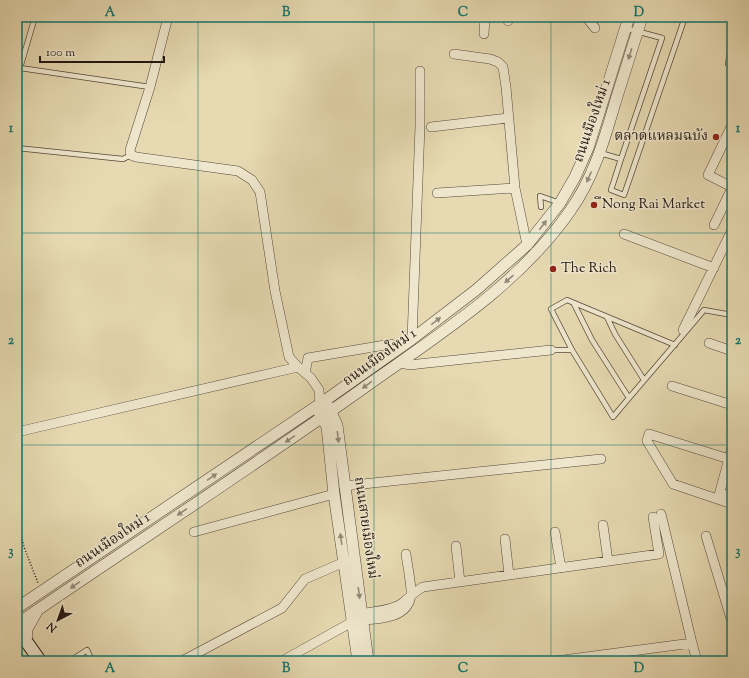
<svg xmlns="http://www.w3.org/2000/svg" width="749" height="678" font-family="'Sorts Mill Goudy','Noto Serif Thai',serif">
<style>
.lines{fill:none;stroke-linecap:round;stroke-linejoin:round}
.service-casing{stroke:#54483a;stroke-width:6}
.minor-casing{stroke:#54483a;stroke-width:10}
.tertiary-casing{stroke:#54483a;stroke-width:12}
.secondary-casing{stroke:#231712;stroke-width:14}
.path{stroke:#231712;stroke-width:1.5;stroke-dasharray:1 2;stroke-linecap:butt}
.service{stroke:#efe7cd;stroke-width:4.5}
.minor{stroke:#efe7cd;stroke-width:9}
.tertiary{stroke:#efe7cd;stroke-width:11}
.secondary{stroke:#efe7cd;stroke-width:12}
.oneway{fill:#938979}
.grid{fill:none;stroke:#0f766e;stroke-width:1;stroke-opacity:0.55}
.poi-dot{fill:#8f2418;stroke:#efe7cd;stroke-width:1.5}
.labels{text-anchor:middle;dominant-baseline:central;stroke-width:3;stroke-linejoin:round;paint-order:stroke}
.street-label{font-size:14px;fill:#231712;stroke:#efe7cd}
.poi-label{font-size:14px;fill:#231712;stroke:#efe7cd;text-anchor:start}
.neatline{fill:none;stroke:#0f766e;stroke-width:1.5}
.grid-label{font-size:13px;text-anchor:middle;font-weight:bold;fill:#0f766e}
</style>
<rect width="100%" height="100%" fill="#e7dab2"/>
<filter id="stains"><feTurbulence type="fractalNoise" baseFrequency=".005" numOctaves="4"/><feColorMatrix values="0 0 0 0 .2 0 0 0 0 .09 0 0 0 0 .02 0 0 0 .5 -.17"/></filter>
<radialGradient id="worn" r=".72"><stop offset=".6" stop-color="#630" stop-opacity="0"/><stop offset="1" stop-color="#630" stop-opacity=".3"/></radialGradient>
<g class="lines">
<defs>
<path id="service" d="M35,17l-15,51 130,19
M728,64l4,-23
M17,148l106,11 8,-4
M600,153l21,6 -10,31 13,5 61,-178
M621,159l41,-121 -37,-10
M541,207l-1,-11 20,7
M574,304l18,36 37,58
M607,317l8,17 29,46
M675,345l-108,-45 -16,9 21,41 41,67c30,-36 61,-71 91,-107l28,5
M551,350h21
M70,661l17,-11 5,11"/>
<path id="minor" d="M168,17l-18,70 -20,63 1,5 5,2 102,14 14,9 8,12 15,99 14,66 9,10 13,11 8,12 1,14
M586,17l9,11
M508,21v-4
M484,34l1,-17
M454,54l36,5 8,3 5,5 3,20 9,101 12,57
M732,125l-24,50 24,12
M431,127l77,-9
M437,193l78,-5
M714,225l18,-37
M624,234l90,34
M731,304l1,-2
M683,330l49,-100
M412,339l8,-213v-55
M709,343l23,8
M399,363l12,2 7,-1 133,-14
M305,373l3,-15 83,-14 6,5
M672,386l60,19
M17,432l281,-65
M729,459l-80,-25 -2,7 26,43 59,20
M344,486l257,-27
M718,499l14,-52
M718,499l14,-7
M661,514l31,129 5,18
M603,525l5,36
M194,532l140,-38
M555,532l6,36
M706,536l26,86
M505,539l4,36
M456,546l4,36
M361,614c13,-3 29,-3 40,-10 8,-6 13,-12 22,-17l236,-33 -6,-37
M362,620c19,-1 46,-2 49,-25 1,-8 -4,-32 -5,-41
M182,661l100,-53 23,-29 44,-19
M282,661l70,-39
M556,661l136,-18"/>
<path id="tertiary" d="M328,406l9,19 31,236
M319,412l8,15 7,67 24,167
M17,608l303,-204 92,-65 64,-49 51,-45 33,-42 15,-26 13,-29 41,-131
M17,624c118,-81 239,-159 355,-242 71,-50 148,-99 198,-171 23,-32 34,-70 45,-108 9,-28 18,-57 27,-86
M26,642l1,-13 9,-16"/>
<path id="secondary" d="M17,628l23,33
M17,659l1,2"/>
</defs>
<use href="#service" class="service-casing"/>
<use href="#minor" class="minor-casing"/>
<use href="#tertiary" class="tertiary-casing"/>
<use href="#secondary" class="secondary-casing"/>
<path class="path" d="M17,519l7,28 14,36"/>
<use href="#service" class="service"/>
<use href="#minor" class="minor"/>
<use href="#tertiary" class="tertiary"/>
<use href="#secondary" class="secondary"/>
</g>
<defs><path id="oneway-solid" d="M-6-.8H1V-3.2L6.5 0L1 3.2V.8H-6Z"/></defs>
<g class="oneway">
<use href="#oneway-solid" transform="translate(630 54) rotate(107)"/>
<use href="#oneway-solid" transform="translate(589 177) rotate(114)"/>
<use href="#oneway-solid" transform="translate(543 225) rotate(-53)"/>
<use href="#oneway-solid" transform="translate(509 279) rotate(139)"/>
<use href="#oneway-solid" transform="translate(436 321) rotate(-37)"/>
<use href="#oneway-solid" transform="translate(367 385) rotate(144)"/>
<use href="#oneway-solid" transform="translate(338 437) rotate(83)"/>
<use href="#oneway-solid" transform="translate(290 439) rotate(146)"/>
<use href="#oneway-solid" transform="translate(212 477) rotate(-34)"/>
<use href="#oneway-solid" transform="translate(182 512) rotate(146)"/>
<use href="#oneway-solid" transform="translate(341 539) rotate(-98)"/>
<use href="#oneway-solid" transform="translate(75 585) rotate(146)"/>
<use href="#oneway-solid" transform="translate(359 593) rotate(82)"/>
</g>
<path class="grid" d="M198,17v644M374,17v644M551,17v644M17,233h715M17,445h715"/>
<g class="poi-dot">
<circle cx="716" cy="137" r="4"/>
<circle cx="594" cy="205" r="4"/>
<circle cx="553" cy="269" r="4"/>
</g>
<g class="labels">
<g class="street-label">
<text transform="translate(593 121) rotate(-71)">ถนนเมืองใหม่ 1</text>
<text transform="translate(380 358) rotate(-36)">ถนนเมืองใหม่ 1</text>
<text transform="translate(365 528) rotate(82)">ถนนสายเมืองใหม่</text>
<text transform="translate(113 541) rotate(-34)">ถนนเมืองใหม่ 1</text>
</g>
<g class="poi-label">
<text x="708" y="137" text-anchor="end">ตลาดแหลมฉบัง</text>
<text x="602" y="205">ืNong Rai Market</text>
<text x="561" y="269">The Rich</text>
</g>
</g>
<rect width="749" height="678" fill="none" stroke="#e7dab2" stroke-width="44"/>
<g transform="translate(58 620) rotate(221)" stroke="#efe7cd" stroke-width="3" paint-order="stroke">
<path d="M0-3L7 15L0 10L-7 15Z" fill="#231712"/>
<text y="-6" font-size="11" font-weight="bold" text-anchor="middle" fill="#231712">N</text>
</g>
<path d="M40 56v6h124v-6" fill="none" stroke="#231712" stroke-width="2"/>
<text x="46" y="56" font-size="12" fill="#231712" stroke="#efe7cd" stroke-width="3" paint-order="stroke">100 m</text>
<rect x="22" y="22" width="705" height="634" class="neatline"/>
<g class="grid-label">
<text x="110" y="16">A</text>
<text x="286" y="16">B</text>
<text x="463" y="16">C</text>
<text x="639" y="16">D</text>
<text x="11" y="132">1</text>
<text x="738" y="132">1</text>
<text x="11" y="344">2</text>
<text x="738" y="344">2</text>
<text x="11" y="555">3</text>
<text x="738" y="555">3</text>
<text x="110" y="672">A</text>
<text x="286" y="672">B</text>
<text x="463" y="672">C</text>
<text x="639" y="672">D</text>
</g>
<rect width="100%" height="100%" filter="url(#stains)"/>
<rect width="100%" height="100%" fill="url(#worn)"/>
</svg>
